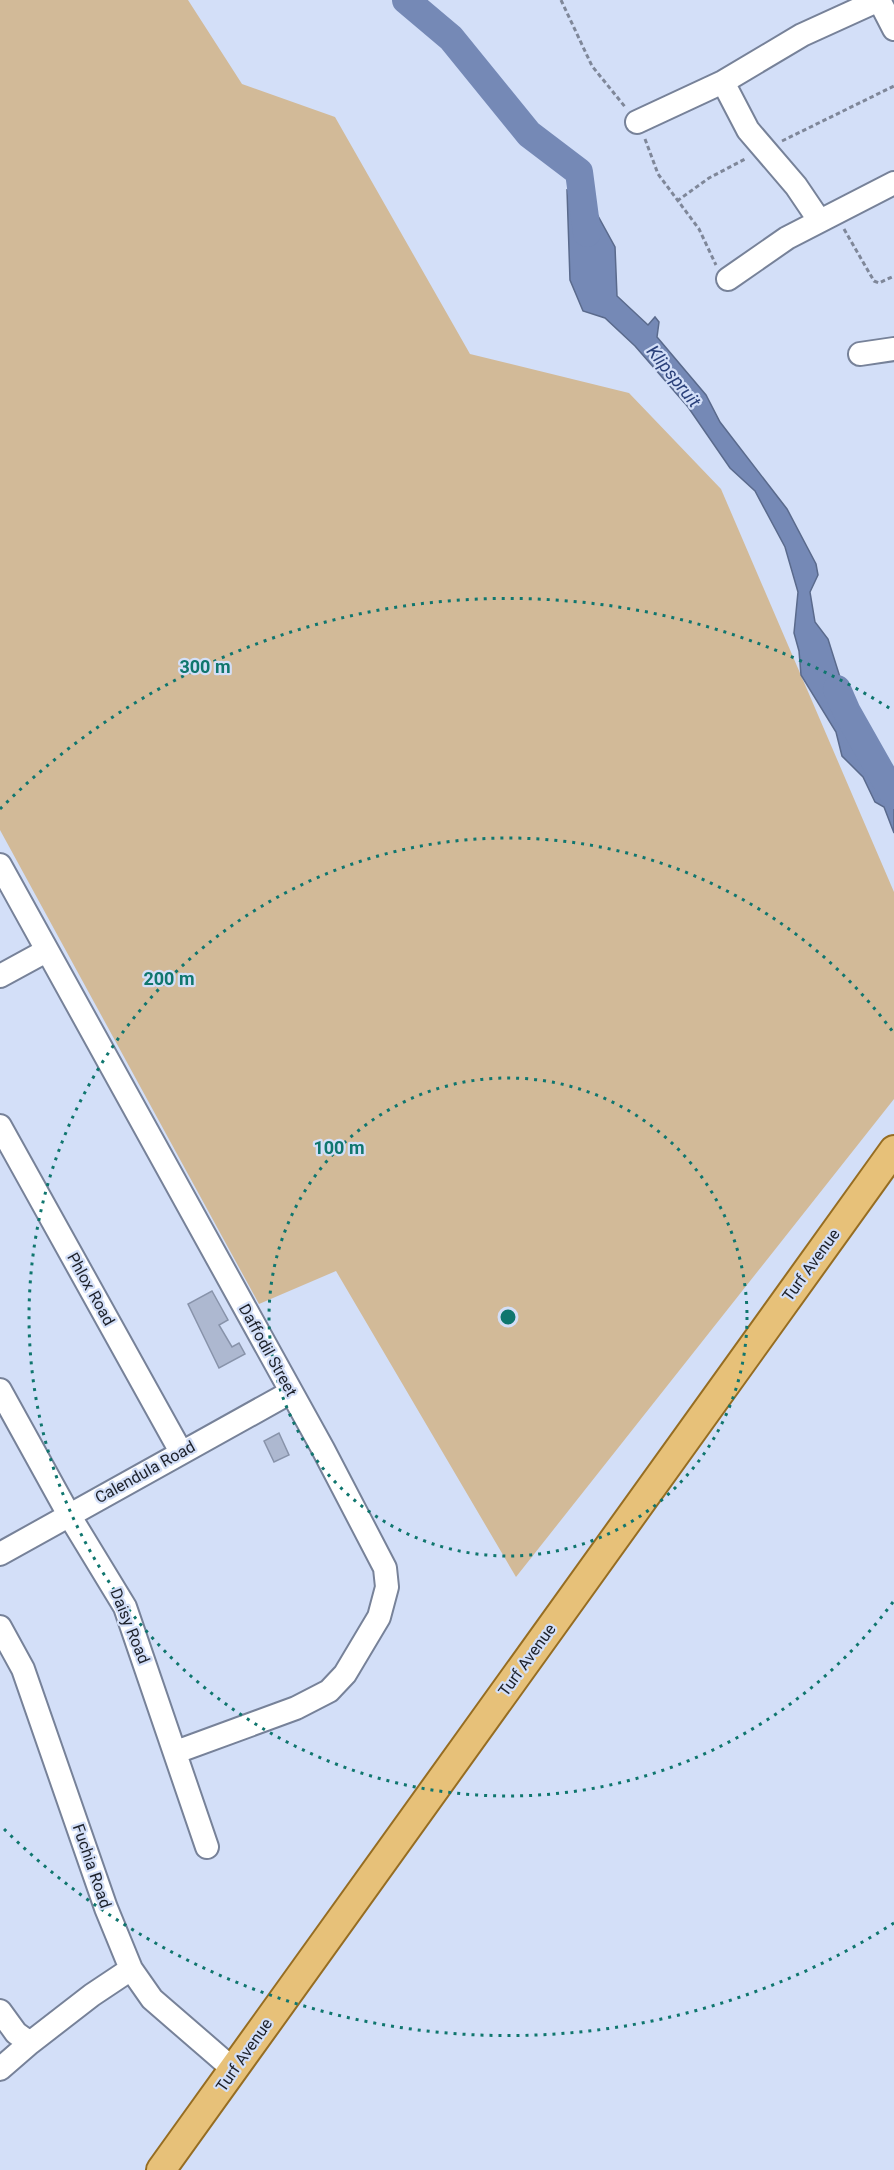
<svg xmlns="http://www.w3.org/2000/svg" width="894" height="2170" font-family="Roboto,sans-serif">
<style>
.green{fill:#d2ba98}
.water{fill:#7589b6;stroke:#5a6a8c;stroke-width:1.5}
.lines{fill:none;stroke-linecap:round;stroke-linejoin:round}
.river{stroke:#7589b6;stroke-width:28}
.building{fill:#adb8d0;stroke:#8893aa;stroke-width:1.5}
.minor-casing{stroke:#778299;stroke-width:26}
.major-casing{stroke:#966d22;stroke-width:32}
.path{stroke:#7f8799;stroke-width:3;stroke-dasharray:4.5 3;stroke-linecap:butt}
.minor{stroke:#fff;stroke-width:22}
.major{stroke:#e7c179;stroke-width:28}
.ring{fill:none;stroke:#0f766e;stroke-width:3;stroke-dasharray:3 6}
.labels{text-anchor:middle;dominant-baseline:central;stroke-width:4.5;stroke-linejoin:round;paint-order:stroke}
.street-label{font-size:16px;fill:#1c2029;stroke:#d3dff8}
.water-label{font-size:18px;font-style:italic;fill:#2a407a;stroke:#d3dff8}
.centre{fill:#0f766e;stroke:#d3dff8;stroke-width:3}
.ring-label{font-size:18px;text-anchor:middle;font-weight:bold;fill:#0f766e;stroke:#d3dff8;stroke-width:4.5;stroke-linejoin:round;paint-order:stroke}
</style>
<rect width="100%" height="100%" fill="#d3dff8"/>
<path class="green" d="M0,0h188l54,84 93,33 135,237 159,39 92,96 173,403v207l-378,478 -180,-306 -77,33 -259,-474z"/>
<path class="water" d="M567,190l20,6 28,51 2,49 31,29 7,-8 4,5 -2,15 49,58 14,27 67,87 29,55 2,11 -8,17 5,30 13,17 34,108 18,14 14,26v46l-10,-26 -9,-5 -12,-25 -21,-21 -6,-24 -35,-57 -2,-24 -5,-18 4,-41 -13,-45 -30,-56 -25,-23 -42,-61 -53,-61 -30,-28 -22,-7 -13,-31z"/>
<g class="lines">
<path class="river" d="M406,0l45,38 78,96 50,38 8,61
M837,689l10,23 47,83"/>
</g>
<path class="building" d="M212,1291l16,29 -9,5 13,22 7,-4 6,11 -26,14 -31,-64z
M279,1433l10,22 -15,7 -10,-21z"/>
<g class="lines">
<defs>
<path id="minor" d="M879,0l15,29
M723,82l25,48 48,56 23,34
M637,122l86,-40 79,-47 77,-35
M728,279l59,-41 107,-55
M860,354l34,-5
M0,865l323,584 62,119 2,19 -8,30 -34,57 -16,17 -33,17 -120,44
M0,976l46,-25
M0,1126l181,326
M0,1390l69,125 56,92 82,240
M0,1554l291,-162
M0,1627l23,42 83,239 25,61 21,30 82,71
M0,2011l16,22 14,10 62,-48 39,-26
M0,2069l30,-26"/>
<path id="major" d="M161,2170l733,-1020"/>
</defs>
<use href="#minor" class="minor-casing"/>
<use href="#major" class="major-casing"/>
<path class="path" d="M561,0l31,66 34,42
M645,139l13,35 41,55 17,36
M782,141l112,-55
M677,201l32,-23 38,-20
M844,229l30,52 5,2 15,-7"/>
<use href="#minor" class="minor"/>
<use href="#major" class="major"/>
</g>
<g class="ring">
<circle cx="508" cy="1317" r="239"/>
<path d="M893 1602A479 479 0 1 1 893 1032"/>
<path d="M894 1923A718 718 0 0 1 0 1825M0 809A718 718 0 0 1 894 711"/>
</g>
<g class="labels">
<g class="street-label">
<text transform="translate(811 1265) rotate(-54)">Turf Avenue</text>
<text transform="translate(91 1289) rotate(61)">Phlox Road</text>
<text transform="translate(268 1350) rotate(61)">Daffodil Street</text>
<text transform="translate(145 1472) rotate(-29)">Calendula Road</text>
<text transform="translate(130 1626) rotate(68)">Daisy Road</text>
<text transform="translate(527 1660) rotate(-54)">Turf Avenue</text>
<text transform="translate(92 1866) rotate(71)">Fuchia Road</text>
<text transform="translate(244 2055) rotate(-55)">Turf Avenue</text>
</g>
<g class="water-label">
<text transform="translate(674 376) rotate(51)">Klipspruit</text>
</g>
</g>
<circle cx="508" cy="1317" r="9" class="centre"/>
<g class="ring-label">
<text x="205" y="673">300 m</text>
<text x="169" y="985">200 m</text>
<text x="339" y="1154">100 m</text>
</g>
</svg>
